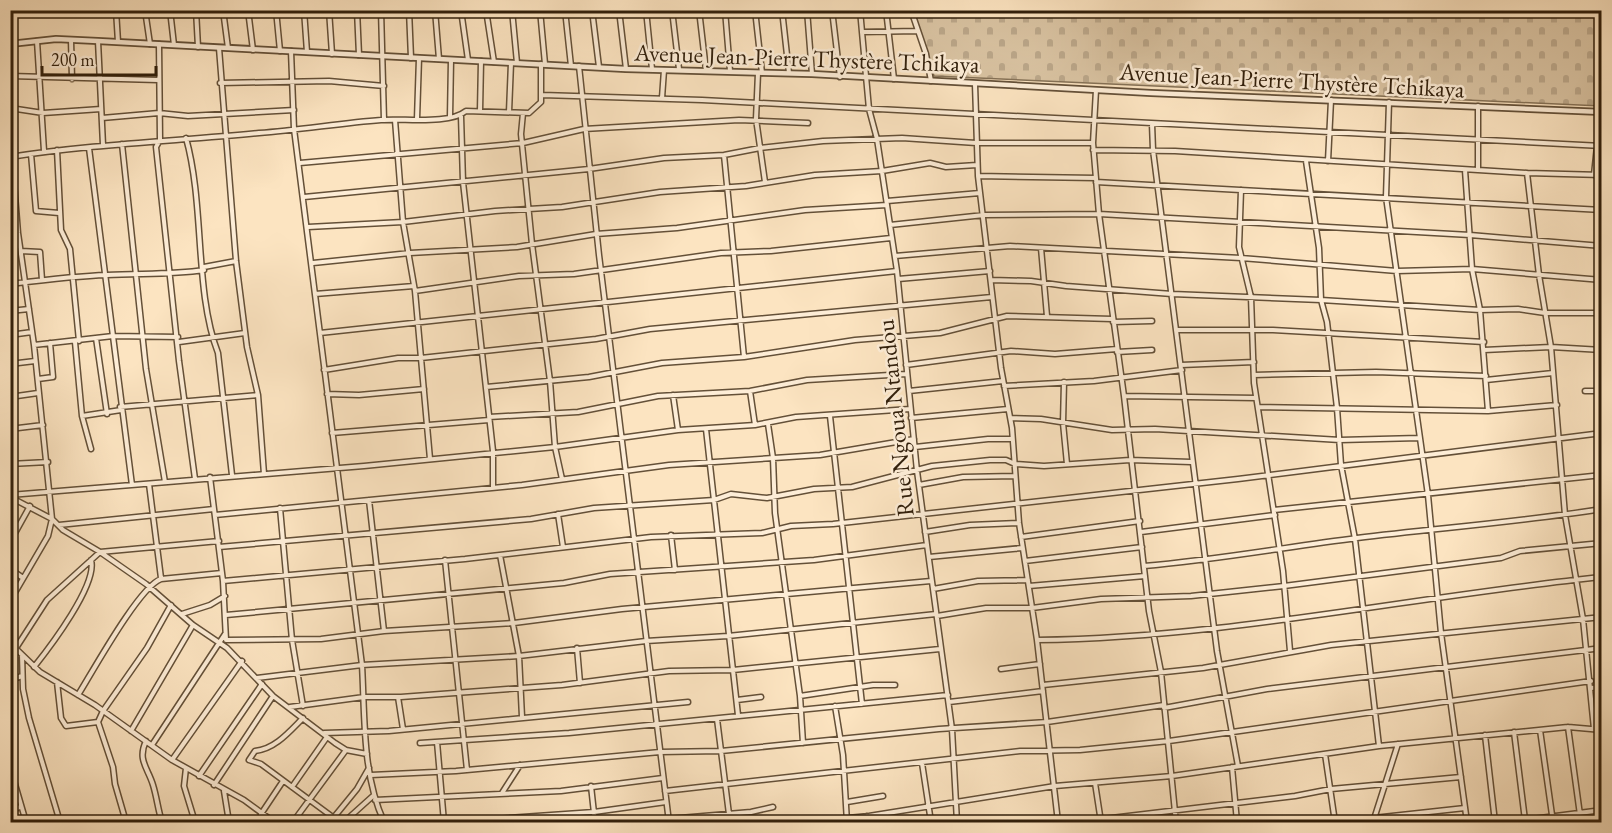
<svg xmlns="http://www.w3.org/2000/svg" width="1612" height="833" font-family="'EB Garamond',serif">
<style>
.cemetery{fill:url(#cemetery-stones);stroke:#857156;stroke-width:1.5}
.lines{fill:none;stroke-linecap:round;stroke-linejoin:round}
.minor-casing{stroke:#645038;stroke-width:7}
.tertiary-casing{stroke:#645038;stroke-width:8}
.minor{stroke:#fdedd7;stroke-width:4}
.tertiary{stroke:#fdedd7;stroke-width:4.5}
.labels{text-anchor:middle;dominant-baseline:central;stroke-width:5;stroke-linejoin:round;paint-order:stroke}
.street-label{font-size:24px;fill:#311f0b;stroke:#fdedd7}
</style>
<defs>
<pattern id="cemetery-stones" width="16" height="16" patternUnits="userSpaceOnUse" patternTransform="scale(1.5)"><rect width="16" height="16" fill="#d9c3a2"/><path d="M2 7V4a2 2 0 0 1 4 0v3zM10 15v-3a2 2 0 0 1 4 0v3z" fill="#bba78a"/></pattern>
</defs>
<rect width="100%" height="100%" fill="#fce4c1"/>
<filter id="stains"><feTurbulence type="fractalNoise" baseFrequency=".00333" numOctaves="4"/><feColorMatrix values="0 0 0 0 .2 0 0 0 0 .09 0 0 0 0 .02 0 0 0 .5 -.17"/></filter>
<radialGradient id="worn" r=".72"><stop offset=".6" stop-color="#630" stop-opacity="0"/><stop offset="1" stop-color="#630" stop-opacity=".3"/></radialGradient>
<path class="cemetery" d="M914,11h687v95l-667,-30z"/>
<g class="lines">
<defs>
<path id="minor" d="M116,10l2,32
M145,10l5,34
M170,10l4,35
M196,10l2,37
M223,10l5,38
M248,10l5,40
M276,10l4,41
M304,10l3,42
M329,10l3,44
M357,10l2,45
M381,10l3,110
M409,10l2,48
M435,10l4,49
M461,10l7,50
M486,10l8,52
M512,10l5,53
M540,10l5,54
M565,10l6,56
M592,10l7,57
M619,10l7,59
M646,10l6,59
M672,10l7,59
M699,10l7,60
M725,10l5,61
M755,10l7,63
M782,10l7,63
M807,10l5,64
M832,10l8,67
M860,10l9,99 8,30 20,132 20,200 35,258 5,93
M886,10l8,69
M911,10l15,44 5,27
M10,14l27,-4
M863,32l54,-1
M71,40l1,39
M37,41l7,110
M98,41l5,104
M159,44l1,96 -4,7 23,214 16,118
M219,48l17,213 11,86 11,48 6,79
M291,51l3,78 68,536c3,52 0,109 22,157
M579,66l20,189 70,567
M758,73l-2,46 9,63
M10,76l148,4
M220,83l109,-2 55,5
M975,84l3,92 23,192 11,60 7,95 18,117 21,182
M1096,90l-3,53 6,71 25,182 25,215 12,61 15,150
M542,95l160,5 900,46
M662,98l2,-28
M1389,102l-3,95 42,298 13,138 26,189
M1478,106v64l49,3 12,102 12,72 14,168 18,104 11,110
M10,108l33,5 58,-4
M480,111l1,-50
M509,112l2,-49
M523,113l-2,21 11,110 18,137 5,66 7,32
M461,116l2,66 30,269v37
M450,117l1,-57
M102,118l57,-5 29,3 106,-6
M417,119l2,-61
M395,120l8,102 12,69 15,168
M1152,124l1,26 64,501 21,115
M186,138c19,68 8,152 32,215l14,122
M122,144l24,225 19,113
M1599,146l3,-19
M89,148l43,337
M57,150l4,80 9,19 9,92
M1093,150l82,1 303,19
M31,154l5,57 23,2
M724,155l20,202
M10,157c83,-13 166,-16 249,-24 41,-3 82,-10 122,-13 22,-2 68,5 85,-9l63,2 12,-11v-38
M1306,161l13,87 2,52 6,22 10,86 4,57 14,74 24,207
M1328,161l3,-61
M300,163l223,-20 61,-14 155,-9 69,3
M1465,170l7,99 8,41 8,101
M1527,173l75,2
M1594,175l3,-29
M978,176l118,2
M1096,182l506,28
M1241,190l-2,57 12,50 3,86 29,188 7,80
M304,197l285,-28 75,-11 60,-3 36,-7 63,-7 79,-3 74,5h117
M887,201l93,-8
M890,225l94,-10 115,-1 371,21 132,11
M308,227l95,-5 92,-11 67,-4 98,-15 86,-6 69,-11 67,-4 48,-8 16,4 31,-2
M10,234l8,-1
M1041,248l6,68
M21,251l19,1 2,28
M895,256l115,-10 231,12 156,13 75,-2 130,11
M313,263l97,-10 107,-6 79,-13 81,-6 128,-18 82,-5
M204,267l32,-6
M898,279l92,-8
M991,280l40,1 35,5 106,8 149,6 159,10 38,-1 27,4h57
M10,284c33,-4 65,-8 97,-9 33,-2 64,0 97,-5
M415,291l104,-15 55,-2 147,-21 50,-2 120,-13
M315,294l99,-8
M10,311l19,-2
M1113,322l39,-1
M1176,330h97l211,12
M320,333l577,-62
M10,335l22,-3
M96,338l11,76
M75,342l7,74 39,-6
M179,342l66,-9
M34,345l79,-9 65,1
M1484,350l67,-3 51,3
M1117,352l35,-2
M10,364l25,-3
M906,365l105,-14 44,3 62,-5
M1181,365l73,-3
M324,370l74,-12h23l175,-19 54,-10 342,-32
M1254,375l122,-3 110,4
M38,379l15,-2 -3,-34
M1486,380l67,-7
M1064,382l-1,41 4,41
M1004,386l90,-5 88,-11
M486,387l103,-10 73,-14 82,-6 111,-17 85,-7 67,-17 105,3
M750,391l5,34
M909,391l94,-10
M1585,391h17
M327,394l32,1 65,-6
M673,395l5,35
M1124,396l132,2
M10,397l28,-4
M120,407l138,-12
M1259,407l229,4 69,-6
M82,416l9,33
M830,416l32,288
M489,417l89,-5 80,-16 92,-5 57,-11 99,-6
M911,418l97,-9
M1011,418l30,1 71,11 43,-1 185,11 79,-2
M768,424l5,34 2,55 25,183 3,47
M10,429l33,-4
M706,429l32,286
M332,433l157,-13
M915,447l73,-8h24
M10,464l38,-2
M210,477l13,104 3,59
M149,484l12,94
M919,485l44,-8 52,-1
M10,495l354,-29 191,-19 123,-17 77,-5 41,-8 114,-8
M10,497l42,22 11,11 37,22 46,32 47,41 34,23 46,48 62,47 11,7 21,4
M369,500l15,131
M280,508l12,132 11,66
M1274,510l328,-35
M558,514l5,33
M215,515l307,-30 147,-20 151,-10 94,-16
M59,525l155,-16
M925,532l45,-7 49,-2
M1141,532l134,-17
M671,535l4,35
M1021,537l119,-16
M10,542l20,-36
M219,547l312,-28 63,-11 120,-8 17,-6 36,4 47,-9 38,-2 80,-21 58,-6h16l9,4 29,2 86,-6 61,2
M500,555l19,101 3,61
M929,557l93,-9
M445,560l22,210
M1025,561l117,-14
M1144,566c72,-6 142,-19 213,-28 81,-10 163,-16 245,-29
M10,569l13,9
M223,581l242,-22 186,-22 111,-4 29,-7 42,-2 405,-45 364,-46
M1029,586l116,-10
M933,589l45,-8 50,-1
M10,601l38,-65 4,-17 -18,-174 -16,-112 -6,-76
M182,614l28,-9 15,-9
M226,615l338,-32 46,-9 204,-14 113,-15
M937,616l49,-8h46l69,-9 90,-3 93,-10 217,-28 19,-7 82,-8
M226,640l95,-1 63,-8 130,-8 108,-14 309,-28
M1037,640c189,-2 377,-44 565,-63
M10,643l30,29 55,33 77,55 72,40 30,22
M16,648l31,-48 53,-48 119,-11
M577,648l3,35
M22,655l1,34 6,29 31,104
M34,667c16,-20 64,-83 57,-107
M1001,669l39,-5
M257,678l105,-13 157,-9 127,-15 82,-5 208,-22
M10,680l12,-4
M57,682l4,36 5,8 32,-4 5,-11 44,-63 24,-43
M1043,685l160,-17 128,-23 271,-28
M1591,688l11,-1
M78,695c15,-24 61,-108 83,-116l61,-6
M800,696l73,-11h22
M398,697l5,32
M737,700l24,-3
M949,702l94,-11
M835,706l8,49 4,67
M290,707l74,-10h37l161,-12 107,-14 64,-1 207,-21
M1164,708l103,-19 335,-41
M303,718c-14,14 -28,31 -48,33l-6,9 12,4 73,54
M717,719l13,103
M98,722l15,45 2,17 11,38
M1568,727l13,95
M1540,730l13,92
M131,731l62,-106
M324,733l65,-2 299,-29
M1485,735l10,87
M146,741c-9,19 2,27 7,44 4,13 5,25 9,37
M437,742l7,80
M420,743l149,-10 379,-38
M152,745l73,-111
M1325,754l10,68
M172,760l70,-99
M922,763l9,59
M10,767l16,55
M1232,767l5,55
M186,768l-2,18 11,36
M371,775l85,-4 204,-19 61,-1 218,-22 108,-7 117,-17
M199,776l63,-92
M1095,783l6,39
M214,785l59,-89
M591,786l4,36
M292,787l35,-50
M224,791l5,31
M665,791l355,-40 60,-1 89,-9 422,-60
M502,793l18,-28
M375,800l186,-9 102,-13
M847,802l36,-6
M10,811l10,-4
M261,814l22,-33
M867,816l1,6
M1405,816v6
M668,819l83,-7 22,-5
M265,822l5,-2
M293,822l53,-72
M330,822l27,-33 12,-21
M344,822l30,-27
M452,822l142,-10 72,-10
M806,822l63,-6 186,-30 117,-10 207,-30 189,-19 34,3
M1078,822l217,-26 36,-7 130,-12
M1337,822l128,-14
M1373,822l25,-78
M1506,822l19,-2 -11,-88
M1525,822v-2l77,-10"/>
<path id="tertiary" d="M10,44l46,-5 42,2 528,28 186,5 339,19 451,19"/>
</defs>
<use href="#minor" class="minor-casing"/>
<use href="#tertiary" class="tertiary-casing"/>
<use href="#minor" class="minor"/>
<use href="#tertiary" class="tertiary"/>
</g>
<g class="labels">
<g class="street-label">
<text transform="translate(807 58) rotate(2)">Avenue Jean-Pierre Thystère Tchikaya</text>
<text transform="translate(1292 80) rotate(3)">Avenue Jean-Pierre Thystère Tchikaya</text>
<text transform="translate(895 418) rotate(-96)">Rue Ngoua Ntandou</text>
</g>
</g>
<rect width="1612" height="833" fill="none" stroke="#fce4c1" stroke-width="36"/>
<rect x="12" y="12" width="1588" height="809" fill="none" stroke="#311f0b" stroke-width="3"/>
<rect x="18" y="18" width="1576" height="797" fill="none" stroke="#311f0b" stroke-width="1.5"/>
<path d="M42 66v9h114v-9" fill="none" stroke="#311f0b" stroke-width="3"/>
<text x="51" y="66" font-size="18" fill="#311f0b" stroke="#fdedd7" stroke-width="4.5" paint-order="stroke">200 m</text>
<rect width="100%" height="100%" filter="url(#stains)"/>
<rect width="100%" height="100%" fill="url(#worn)"/>
</svg>
